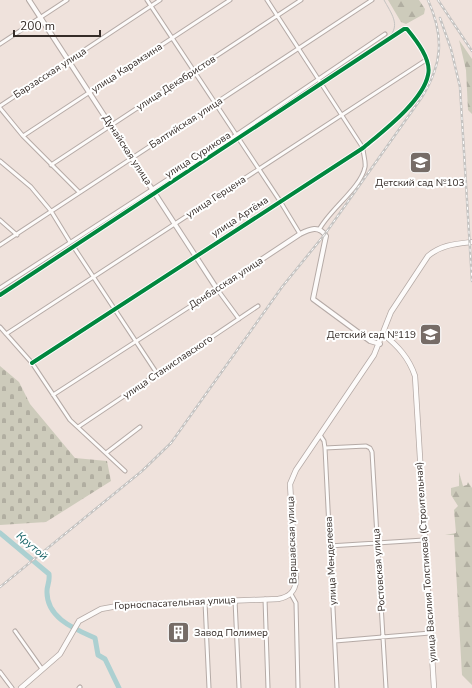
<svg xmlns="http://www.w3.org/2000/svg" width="472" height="688" font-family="'Nunito Sans',sans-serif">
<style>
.forest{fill:url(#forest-firs)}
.cemetery{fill:url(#cemetery-stones)}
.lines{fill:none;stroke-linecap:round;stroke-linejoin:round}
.river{stroke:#acd0d1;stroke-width:5}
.minor-casing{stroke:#b5aaa6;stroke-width:5}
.tertiary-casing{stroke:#b5aaa6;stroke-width:6}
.secondary-casing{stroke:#b5aaa6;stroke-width:6}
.minor{stroke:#fdfbfa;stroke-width:3}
.tertiary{stroke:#fdfbfa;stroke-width:4}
.secondary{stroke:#fdfbfa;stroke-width:4.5}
.tram{stroke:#c5c3c1;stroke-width:1}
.rail-casing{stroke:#c5c3c1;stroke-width:2.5}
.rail{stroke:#fff;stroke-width:1;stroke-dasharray:3;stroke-linecap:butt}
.cycleway-casing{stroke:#fff;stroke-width:6}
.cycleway{stroke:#00873e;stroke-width:4}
.labels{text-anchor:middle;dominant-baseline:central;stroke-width:4;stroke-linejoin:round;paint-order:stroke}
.street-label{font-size:10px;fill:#352c28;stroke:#fff}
.poi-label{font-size:10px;fill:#352c28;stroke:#fff}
.water-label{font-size:11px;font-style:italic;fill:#146165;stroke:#fff}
</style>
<defs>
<pattern id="forest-firs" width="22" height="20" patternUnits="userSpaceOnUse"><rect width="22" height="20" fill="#cdcbbb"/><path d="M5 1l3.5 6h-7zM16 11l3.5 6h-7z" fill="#b1aea1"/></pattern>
<pattern id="cemetery-stones" width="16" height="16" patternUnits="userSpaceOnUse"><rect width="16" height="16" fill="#cdcbbb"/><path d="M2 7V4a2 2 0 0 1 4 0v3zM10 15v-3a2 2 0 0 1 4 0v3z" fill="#b1aea1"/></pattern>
</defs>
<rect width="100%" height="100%" fill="#efe2dc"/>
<path class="forest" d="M388,0h31l6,9 -1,5 -18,10 -5,-2z
M459,40l13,19v55l-4,-4 -2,-40z
M459,472l4,14 4,-1 1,-3 4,6v197l-10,-10 -8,-140h-9l11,-2 -2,-23 4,-4 -7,-11v-7l8,-2z"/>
<path class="cemetery" d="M0,366l19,16 11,22 45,54 32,3 4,20 -65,41 -46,3z"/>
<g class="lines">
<path class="river" d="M0,533l49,41c1,8 -2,11 -2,17 -1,27 28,38 48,47l3,17 7,4 14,29"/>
<defs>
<path id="minor" d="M147,0l133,201 20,33
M267,0l96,148c0,6 3,13 2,19 -4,21 -36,43 -46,63
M0,44l67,-44
M0,106l160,-106
M0,108l23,28 56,56
M23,136l207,-136
M0,161l31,26 20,24 19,31
M51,165l250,-165
M0,220l17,15
M0,245l372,-245
M73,246l85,129
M0,288l236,-153 149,-101
M0,295l404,-266h3c9,11 25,31 21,46 -5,26 -46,57 -65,73l-331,215
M0,327l32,36 38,57 55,51
M6,334l420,-274
M53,395l164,-106 22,30
M78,427l180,-121
M320,435l4,6 1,7 12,240
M325,448l41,-2 4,2 2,4 14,236
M106,453l34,-26
M329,546l95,-6
M291,594l5,9 2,85
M265,599l3,89
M235,600l4,88
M205,602l4,86
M15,631l27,38
M335,641l95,-8
M0,672l12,16
M79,688l1,-1"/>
<path id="tertiary" d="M29,0l188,289 83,-55c10,-5 19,-9 26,2l-13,63 57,42 10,3"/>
<path id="secondary" d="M383,334c15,12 26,24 32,42l19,312
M21,688l39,-34 19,-33 22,-12 22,-4 155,-6c11,-2 17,-7 18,-18l-6,-97 6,-14 78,-115 17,-43 37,-56c13,-11 27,-12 44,-14"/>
</defs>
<use href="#minor" class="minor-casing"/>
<use href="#tertiary" class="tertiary-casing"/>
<use href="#secondary" class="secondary-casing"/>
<use href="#minor" class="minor"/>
<use href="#tertiary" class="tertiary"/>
<use href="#secondary" class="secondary"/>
<path class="tram" d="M0,293l389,-256c12,-12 2,-24 -5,-37"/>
<defs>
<path id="rail" d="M438,0l34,51
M440,18l11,31 9,38 12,194
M0,587l142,-116 29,-28 111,-156 43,-53 97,-137c21,-34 22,-61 6,-97"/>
</defs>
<use href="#rail" class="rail-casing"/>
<use href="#rail" class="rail"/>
<defs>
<path id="cycleway" d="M0,295l404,-266h3c9,11 25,31 21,46 -5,26 -46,57 -65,73l-331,215"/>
</defs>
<use href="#cycleway" class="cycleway-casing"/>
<use href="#cycleway" class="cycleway"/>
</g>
<defs>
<symbol id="school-square" viewBox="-11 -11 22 22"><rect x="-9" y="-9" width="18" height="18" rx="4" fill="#766c67" stroke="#fff"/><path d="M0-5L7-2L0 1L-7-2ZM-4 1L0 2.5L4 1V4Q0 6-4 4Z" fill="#fff"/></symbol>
<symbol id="building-square" viewBox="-11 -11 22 22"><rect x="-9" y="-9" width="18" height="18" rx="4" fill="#766c67" stroke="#fff"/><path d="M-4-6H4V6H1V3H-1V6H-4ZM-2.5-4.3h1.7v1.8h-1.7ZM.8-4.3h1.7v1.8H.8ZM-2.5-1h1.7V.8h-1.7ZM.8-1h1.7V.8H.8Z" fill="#fff"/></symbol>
</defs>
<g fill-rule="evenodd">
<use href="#school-square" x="408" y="150" width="25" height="25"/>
<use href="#school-square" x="418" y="322" width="25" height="25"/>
<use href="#building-square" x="166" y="620" width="25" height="25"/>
</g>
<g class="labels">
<g class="street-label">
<text transform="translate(127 68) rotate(-33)">улица Карамзина</text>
<text transform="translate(50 73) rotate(-33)">Барзасская улица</text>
<text transform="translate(176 83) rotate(-33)">улица Декабристов</text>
<text transform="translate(186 123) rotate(-33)">Балтийская улица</text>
<text transform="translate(127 150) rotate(57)">Дунайская улица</text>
<text transform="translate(198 155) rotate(-33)">улица Сурикова</text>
<text transform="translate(216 197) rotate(-33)">улица Герцена</text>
<text transform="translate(240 217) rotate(-33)">улица Артёма</text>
<text transform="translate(226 283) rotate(-33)">Донбасская улица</text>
<text transform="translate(168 367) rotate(-34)">улица Станиславского</text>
<text transform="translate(292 540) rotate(-92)">Варшавская улица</text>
<text transform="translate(331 561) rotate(-93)">улица Менделеева</text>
<text transform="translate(426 562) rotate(-94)">улица Василия Толстикова (Строительная)</text>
<text transform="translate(379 570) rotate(-94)">Ростовская улица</text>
<text transform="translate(175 603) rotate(-3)">Горноспасательная улица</text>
</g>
<g class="poi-label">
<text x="420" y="183">Детский сад №103</text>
<text x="416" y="335" text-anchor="end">Детский сад №119</text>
<text x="194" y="633" text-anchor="start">Завод Полимер</text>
</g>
<g class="water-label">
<text transform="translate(32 546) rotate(40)">Крутой</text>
</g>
</g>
<path d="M14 30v6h86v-6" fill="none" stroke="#352c28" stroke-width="2"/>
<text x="20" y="30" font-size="12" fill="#352c28" stroke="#ffffff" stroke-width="3" paint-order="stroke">200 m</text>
</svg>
